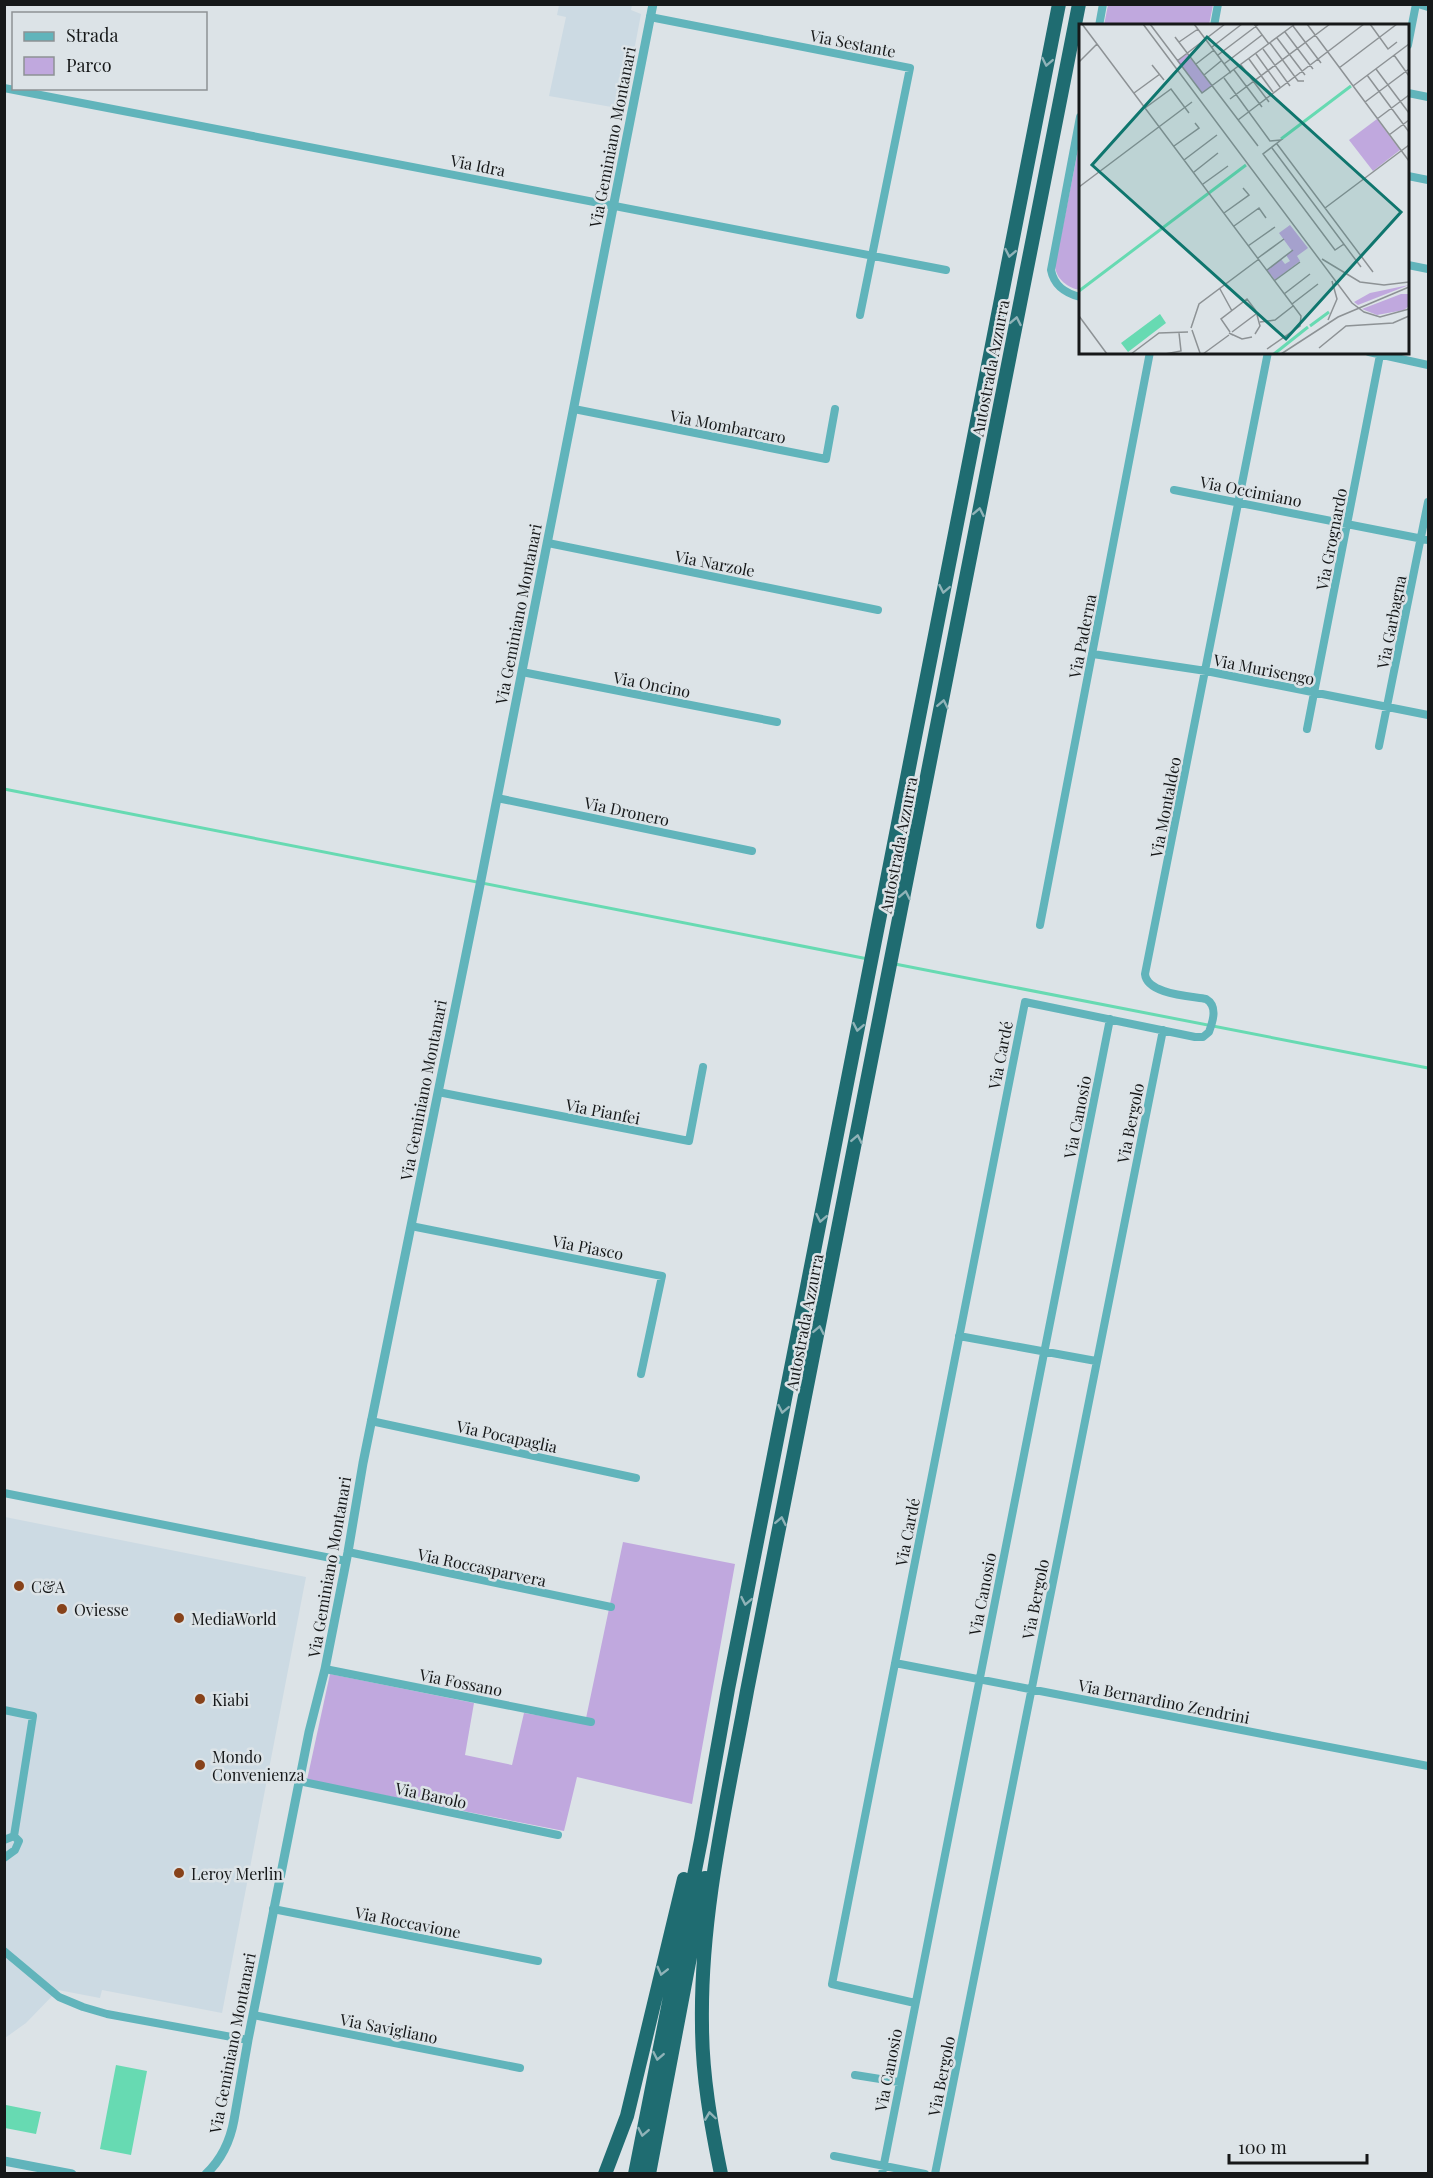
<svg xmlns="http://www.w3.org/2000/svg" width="1433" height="2178" font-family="'Playfair Display',serif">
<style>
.built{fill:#ccdae3}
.green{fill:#c0a8de}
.water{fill:#67dab2}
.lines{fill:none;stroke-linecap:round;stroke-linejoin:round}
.stream{stroke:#67dab2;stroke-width:3}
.minor{stroke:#61b4bb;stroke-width:8}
.tertiary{stroke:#61b4bb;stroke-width:9}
.motorway{stroke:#1f6c71;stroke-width:14}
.oneway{stroke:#90b3b8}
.poi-dot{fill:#87421a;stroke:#dce3e7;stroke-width:2}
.labels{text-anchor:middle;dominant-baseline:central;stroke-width:5;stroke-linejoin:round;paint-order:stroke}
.street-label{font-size:16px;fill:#161819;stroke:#dce3e7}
.poi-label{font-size:16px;fill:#161819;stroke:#dce3e7;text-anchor:start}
.inset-river{fill:none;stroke:#67dab2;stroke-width:3}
.inset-road{fill:none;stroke:#8d9295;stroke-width:1.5}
.view{fill:#0f766e;fill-opacity:0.15;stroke:#0f766e;stroke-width:3}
.inset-edge{fill:none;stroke:#161819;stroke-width:3}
</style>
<rect width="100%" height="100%" fill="#dce3e7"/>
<path class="built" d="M559,5h73l-1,5 10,4 -18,95 -74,-13 17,-79 -9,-2z
M5,1517l301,60 -84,436 -120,-23 -2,8 -42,-8 -32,33 -21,15z"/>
<path class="green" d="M1108,5v-1l105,1 -4,20h-105z
M1080,140v150c-12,-2 -24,-11 -25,-24z
M623,1542l112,22 -43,240 -115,-27 -13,54 -257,-51 23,-106 144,29 -9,52 47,10 12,-52 61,10z"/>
<path class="water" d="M116,2065l31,6 -16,84 -31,-6z
M6,2105l35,7 -5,22 -31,-6z"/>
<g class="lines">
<path class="stream" d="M4,789l864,170
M895,964l533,104"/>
<path class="minor" d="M1418,4l10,3
M650,17l260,51 -50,247
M1099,26l4,-22
M1214,26l4,-22
M1408,45l8,-41
M4,88l942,182
M1408,93l20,4
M1080,117l-29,153c3,16 14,23 29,27
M1408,176l20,4
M1408,265l20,4
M1369,352l59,13
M574,409l252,50 9,-50
M1174,490l254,50
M548,543l330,67
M1093,654l113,17 222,44
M522,672l255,50
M1307,729l73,-374
M1379,746l49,-244
M497,798l255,53
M1040,925l110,-573
M438,1092l251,49 14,-74
M411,1226l251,50 -21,98
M959,1336l137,25
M371,1421l265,57
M4,1493l342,68
M348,1552l263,55
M895,1663l533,103
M325,1669l266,53
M4,1710l29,6 -19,120
M299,1781l259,54
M4,1840l10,-4 5,5 -4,9 -11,8
M273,1909l265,52
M4,1951l55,46 24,10 24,7 141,26
M915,2003l-83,-19 193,-982 170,35h8l6,-5c4,-11 9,-26 -3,-33 -17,-3 -59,-5 -61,-25l123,-622
M253,2015l267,53
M855,2075l44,7
M834,2156l91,18
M882,2174l228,-1155
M935,2174l228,-1144"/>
<path class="tertiary" d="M4,2161l68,13
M206,2174c16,-15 24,-32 28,-54l14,-80 61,-308 16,-63 23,-117 15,-89 116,-573 174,-886"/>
<path class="motorway" d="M605,2174l22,-58 57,-237
M635,2174l66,-334 27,-151 331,-1685
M649,2174l56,-296
M721,2174c-10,-49 -19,-99 -19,-149 -2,-112 25,-224 45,-334l332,-1687"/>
</g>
<defs><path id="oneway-chevron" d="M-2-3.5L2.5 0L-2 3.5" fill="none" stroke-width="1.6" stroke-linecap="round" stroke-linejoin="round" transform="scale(1.5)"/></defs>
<g class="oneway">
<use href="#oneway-chevron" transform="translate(1047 62) rotate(101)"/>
<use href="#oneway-chevron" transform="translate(1010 253) rotate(101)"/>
<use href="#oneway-chevron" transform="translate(1016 321) rotate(-79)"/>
<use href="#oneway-chevron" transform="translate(979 512) rotate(-79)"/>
<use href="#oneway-chevron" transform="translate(944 589) rotate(101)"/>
<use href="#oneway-chevron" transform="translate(943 704) rotate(-79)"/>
<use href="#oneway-chevron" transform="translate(905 895) rotate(-79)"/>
<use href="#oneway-chevron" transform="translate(858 1027) rotate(101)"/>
<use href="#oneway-chevron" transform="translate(857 1139) rotate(-79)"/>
<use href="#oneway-chevron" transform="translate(821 1218) rotate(101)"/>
<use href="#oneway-chevron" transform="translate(819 1330) rotate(-79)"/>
<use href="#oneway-chevron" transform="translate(783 1409) rotate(101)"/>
<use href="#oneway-chevron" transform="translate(781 1521) rotate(-79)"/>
<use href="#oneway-chevron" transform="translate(746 1601) rotate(101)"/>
<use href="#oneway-chevron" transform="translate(662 1971) rotate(104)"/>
<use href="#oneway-chevron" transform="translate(658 2056) rotate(101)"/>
<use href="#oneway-chevron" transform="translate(710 2116) rotate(-98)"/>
<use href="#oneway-chevron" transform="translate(643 2132) rotate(101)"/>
</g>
<g class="poi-dot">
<circle cx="19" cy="1586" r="6"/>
<circle cx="62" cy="1609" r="6"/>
<circle cx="179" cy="1618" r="6"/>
<circle cx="200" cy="1699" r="6"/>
<circle cx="200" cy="1765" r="6"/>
<circle cx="179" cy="1873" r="6"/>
</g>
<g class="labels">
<g class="street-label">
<text transform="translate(853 43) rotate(11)">Via Sestante</text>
<text transform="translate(612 137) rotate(-79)">Via Geminiano Montanari</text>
<text transform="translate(478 165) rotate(11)">Via Idra</text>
<text transform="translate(990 368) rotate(-79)">Autostrada Azzurra</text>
<text transform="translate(728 426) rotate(11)">Via Mombarcaro</text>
<text transform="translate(1251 491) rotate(11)">Via Occimiano</text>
<text transform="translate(1331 539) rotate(-79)">Via Grognardo</text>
<text transform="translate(715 563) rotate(11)">Via Narzole</text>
<text transform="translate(518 614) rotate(-79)">Via Geminiano Montanari</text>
<text transform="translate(1391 622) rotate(-79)">Via Garbagna</text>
<text transform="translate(1082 636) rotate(-79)">Via Paderna</text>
<text transform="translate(1264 669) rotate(11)">Via Murisengo</text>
<text transform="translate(652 684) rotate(11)">Via Oncino</text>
<text transform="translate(1165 807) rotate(-79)">Via Montaldeo</text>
<text transform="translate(627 811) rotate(12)">Via Dronero</text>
<text transform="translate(898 845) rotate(-79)">Autostrada Azzurra</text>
<text transform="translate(1000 1055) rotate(-79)">Via Cardé</text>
<text transform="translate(423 1090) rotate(-79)">Via Geminiano Montanari</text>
<text transform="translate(603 1111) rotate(11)">Via Pianfei</text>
<text transform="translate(1077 1117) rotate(-79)">Via Canosio</text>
<text transform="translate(1130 1123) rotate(-79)">Via Bergolo</text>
<text transform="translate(588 1247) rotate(11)">Via Piasco</text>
<text transform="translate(804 1322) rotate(-79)">Autostrada Azzurra</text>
<text transform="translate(507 1436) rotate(12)">Via Pocapaglia</text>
<text transform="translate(907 1532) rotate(-79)">Via Cardé</text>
<text transform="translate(329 1567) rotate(-80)">Via Geminiano Montanari</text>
<text transform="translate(482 1567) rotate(12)">Via Roccasparvera</text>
<text transform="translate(982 1594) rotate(-79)">Via Canosio</text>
<text transform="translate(1035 1599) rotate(-79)">Via Bergolo</text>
<text transform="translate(461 1682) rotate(11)">Via Fossano</text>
<text transform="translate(1164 1701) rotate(11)">Via Bernardino Zendrini</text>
<text transform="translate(431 1795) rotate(12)">Via Barolo</text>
<text transform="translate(408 1922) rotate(11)">Via Roccavione</text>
<text transform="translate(389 2028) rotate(11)">Via Savigliano</text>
<text transform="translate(232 2043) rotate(-79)">Via Geminiano Montanari</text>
<text transform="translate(888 2070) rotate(-79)">Via Canosio</text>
<text transform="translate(941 2076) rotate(-79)">Via Bergolo</text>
</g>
<g class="poi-label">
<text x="31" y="1586">C&amp;A</text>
<text x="74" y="1609">Oviesse</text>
<text x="191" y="1618">MediaWorld</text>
<text x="212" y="1699">Kiabi</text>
<text x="212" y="1756">Mondo<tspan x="212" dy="18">Convenienza</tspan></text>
<text x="191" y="1873">Leroy Merlin</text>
</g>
</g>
<g transform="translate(1079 24)">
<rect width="330" height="330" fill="#dce3e7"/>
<path d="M108,30l25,32 -10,7 -25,-32zM298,95l23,31 -27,21 -24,-31zM211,201l18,23 -11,8 3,5 -25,19 -8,-10 14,-11 4,5 5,-3 -4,-6 6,-4 -13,-18zM330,261l-51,20 -4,-3 16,-9zM322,270h8v12l-5,4 -27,5 -15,-6z" fill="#c0a8de"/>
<path d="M81,290l6,9 -38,29 -7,-9z" fill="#67dab2"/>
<path class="inset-river" d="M202,115l70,-53M0,267l167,-126M231,302l19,-14M195,330l34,-27"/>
<path class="inset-road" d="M3,0l219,292 -1,10 -33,23M64,0l209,279 12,9 16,5 29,-8M71,0l52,69 93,-69M115,0l37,49M175,0l15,20M228,0l102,137M291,0l18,25 9,-7M214,2l28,37M206,8l28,37M96,13l83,109M198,14l28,37M100,18l19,-13M191,19l28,38h6M133,23l30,-23M184,25l27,37M177,30l24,33M139,31l41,-31M315,31l15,21M170,35l24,33M98,37l48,-37M0,38l18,-18M117,40l18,-14M145,40l38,-29M73,41l12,15M162,41l28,37M260,44l58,-44M297,45l33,44M155,46l28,37M125,51l17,-14M288,51l42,57M145,54l46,63 11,-1 -18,14 72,96 9,-6M274,62l56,-42M55,69l26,-19M151,75l100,-75M286,78l44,-33M66,84l26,-19 18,24M298,95l32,-24M159,96l126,-96M310,111l20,-15M198,120l96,128M95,122l25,-18 -4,-5M193,124l89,119M105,136l33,-25M115,148l24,-19M124,160l25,-18M0,163l113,-85M246,184l84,-63M145,189l25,-18 -6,-7M155,202l25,-18 7,10M169,222l27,-19M179,234l26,-19M243,235l38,23 24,3 25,-3M188,246l26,-20M195,257l26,-19M141,265l12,22M205,270l26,-20M213,280l26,-20M0,292l28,38M249,296l9,-21 -5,-18M181,298l15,-2 18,-14M112,304l8,-24 60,-45M113,306l8,23M151,308l-9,-13 26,-20 9,12M153,308l24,-18M176,310l5,-8 -3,-11M154,311l-4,-2 13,6 10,-2M240,324l27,-22 47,-3 16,-7M52,330l28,-21 29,-1M86,330l16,-3 -2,-18M124,330l26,-19M202,330l57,-37 71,-30"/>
<path class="view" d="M128,13l194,175 -115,127 -194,-174z"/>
<rect width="330" height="330" class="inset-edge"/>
</g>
<rect width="1433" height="2178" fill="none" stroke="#161819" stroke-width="12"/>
<rect x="12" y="12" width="195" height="78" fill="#dce3e7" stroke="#8d9295" stroke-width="1.5"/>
<rect x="24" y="32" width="30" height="9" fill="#61b4bb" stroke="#8d9295" stroke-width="1.5"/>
<text x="66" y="42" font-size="18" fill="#161819">Strada</text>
<rect x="24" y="57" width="30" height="18" fill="#c0a8de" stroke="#8d9295" stroke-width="1.5"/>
<text x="66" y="72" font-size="18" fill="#161819">Parco</text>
<path d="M1229 2154v9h138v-9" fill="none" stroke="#161819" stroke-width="3"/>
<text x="1238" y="2154" font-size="18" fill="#161819" stroke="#dce3e7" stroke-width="4.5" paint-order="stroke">100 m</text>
</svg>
